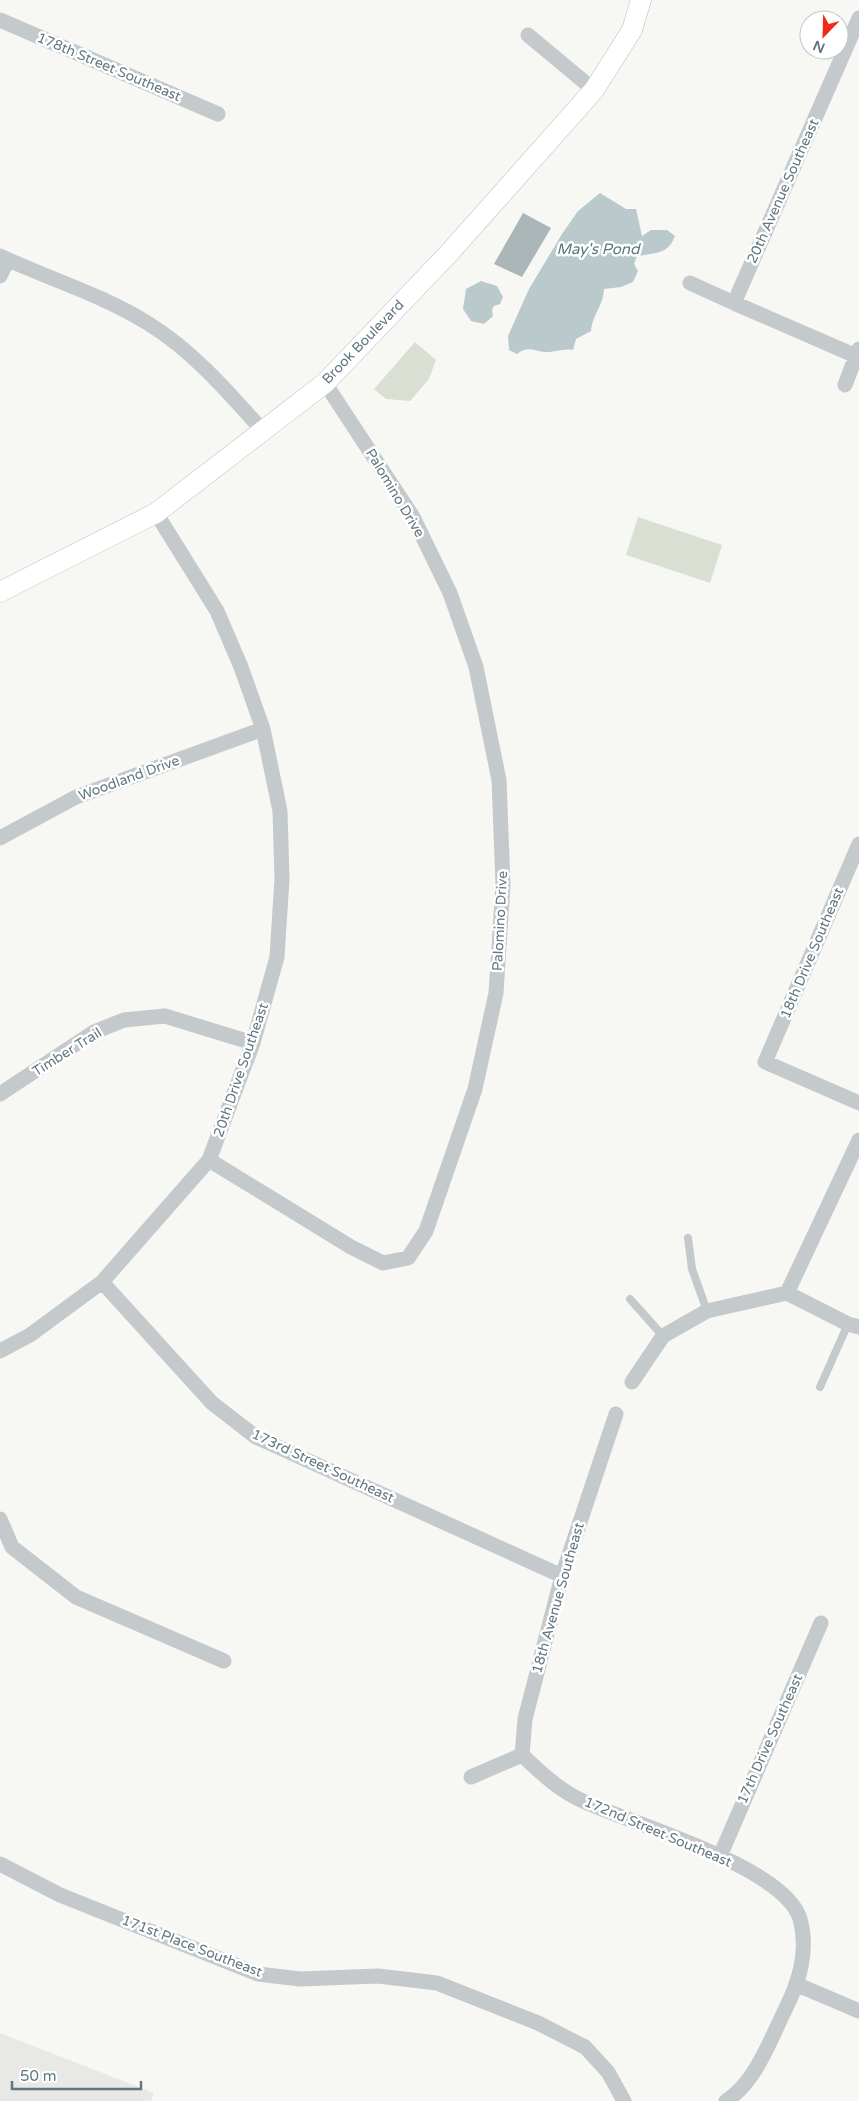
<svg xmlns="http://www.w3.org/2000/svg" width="859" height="2101" font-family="'Varela Round',sans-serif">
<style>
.built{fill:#e8e8e7}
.green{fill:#dadfd4}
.water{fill:#bacacc}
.building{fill:#abb6b9}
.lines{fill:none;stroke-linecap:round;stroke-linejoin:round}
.secondary-casing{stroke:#b6bdc0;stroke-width:21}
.lane{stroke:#c4c9cc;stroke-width:8}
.street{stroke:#c4c9cc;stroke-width:15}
.secondary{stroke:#fff;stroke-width:20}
.labels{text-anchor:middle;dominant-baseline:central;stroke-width:5;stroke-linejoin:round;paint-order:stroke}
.street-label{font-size:14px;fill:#607881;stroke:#fff}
.water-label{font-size:15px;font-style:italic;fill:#5a787c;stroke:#fff}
</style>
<rect width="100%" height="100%" fill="#f7f7f4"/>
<path class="built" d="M0,2033l154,60 -3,8h-151z"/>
<path class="green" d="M415,342l21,18 -7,19 -19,22 -24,-2 -12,-10z
M638,517l84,28 -12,38 -84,-28z"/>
<path class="water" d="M600,193l26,16h10l6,27 9,-6h16l8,6c-7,19 -21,17 -38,20l-3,8 4,7 -5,11 -12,5 -17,2c-1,18 -11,24 -13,42l-15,8 -3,11c-11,-2 -20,3 -29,2 -11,-2 -17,-6 -27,2l-8,-4 -1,-14 21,-47 33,-55 16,-23z
M481,281l16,5 6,11 -3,7 -6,2 -2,4 1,6 -9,8 -13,-3 -8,-12 3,-20z"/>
<path class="building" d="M523,213l28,15 -29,49 -28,-13z"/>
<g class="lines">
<defs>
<path id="secondary" d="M0,592l156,-79 169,-130 126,-132 143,-161 38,-60 9,-30"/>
</defs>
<use href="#secondary" class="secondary-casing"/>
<path class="lane" d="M688,1238l4,31 15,42
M630,1299l33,37
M820,1387l28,-63"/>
<path class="street" d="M859,18l-125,285 122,53 3,-7
M0,20l218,94
M528,35l66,55
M0,256c49,23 103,39 149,68 44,27 80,69 114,107
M0,276l8,-16
M690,283l44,20
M845,385l11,-29
M0,838l76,-41 187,-68
M859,844l-94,218 94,41
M0,1094l94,-62 30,-12 41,-4 88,27
M209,1160l142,87 32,16 25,-5 18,-27 49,-142 21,-96 7,-108 -4,-105 -23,-113 -26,-74 -37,-76 -88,-134
M102,1282l110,121 44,34 306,139
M787,1293l72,-153
M787,1293l61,31 11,3
M0,1351l30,-16 72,-53 107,-122 44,-117 24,-86 5,-78 -2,-68 -17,-82 -22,-62 -24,-56 -61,-98
M632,1382l31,-46 44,-25 80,-18
M0,1519l12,28 64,50 148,64
M522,1755l3,-36 37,-143 54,-162
M471,1777l51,-22c20,19 38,36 63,47 48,22 200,65 215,117 9,32 -1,63 -15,91 -15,30 -29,72 -59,91
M720,1856l101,-233
M0,1864l60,31 198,79 42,5 78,-3 59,7 101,40 47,24 23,25 16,29
M798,1985l61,26"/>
<use href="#secondary" class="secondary"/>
</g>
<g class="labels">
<g class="street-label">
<text transform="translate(109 67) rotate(23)">178th Street Southeast</text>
<text transform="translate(783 191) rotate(-66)">20th Avenue Southeast</text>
<text transform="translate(363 342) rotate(-46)">Brook Boulevard</text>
<text transform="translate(395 493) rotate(59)">Palomino Drive</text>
<text transform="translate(129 778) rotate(-20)">Woodland Drive</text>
<text transform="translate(500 921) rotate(-87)">Palomino Drive</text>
<text transform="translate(812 953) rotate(-67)">18th Drive Southeast</text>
<text transform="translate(67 1052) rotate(-32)">Timber Trail</text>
<text transform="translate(241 1070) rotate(-71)">20th Drive Southeast</text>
<text transform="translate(323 1466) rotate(25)">173rd Street Southeast</text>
<text transform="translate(558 1598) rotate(-74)">18th Avenue Southeast</text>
<text transform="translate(770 1739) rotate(-66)">17th Drive Southeast</text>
<text transform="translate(658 1832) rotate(23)">172nd Street Southeast</text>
<text transform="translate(192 1946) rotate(21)">171st Place Southeast</text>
</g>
<g class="water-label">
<text x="598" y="249">May's Pond</text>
</g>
</g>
<g transform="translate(824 35) rotate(203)"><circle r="24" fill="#ffffff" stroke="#bfc9cd"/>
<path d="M0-4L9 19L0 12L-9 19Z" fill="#f12b1a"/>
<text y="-8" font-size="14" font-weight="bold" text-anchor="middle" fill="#607881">N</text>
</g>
<path d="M12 2081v8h129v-8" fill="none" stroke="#607881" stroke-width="2.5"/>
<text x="20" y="2081" font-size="15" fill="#607881" stroke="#ffffff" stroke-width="4" paint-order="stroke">50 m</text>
</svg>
